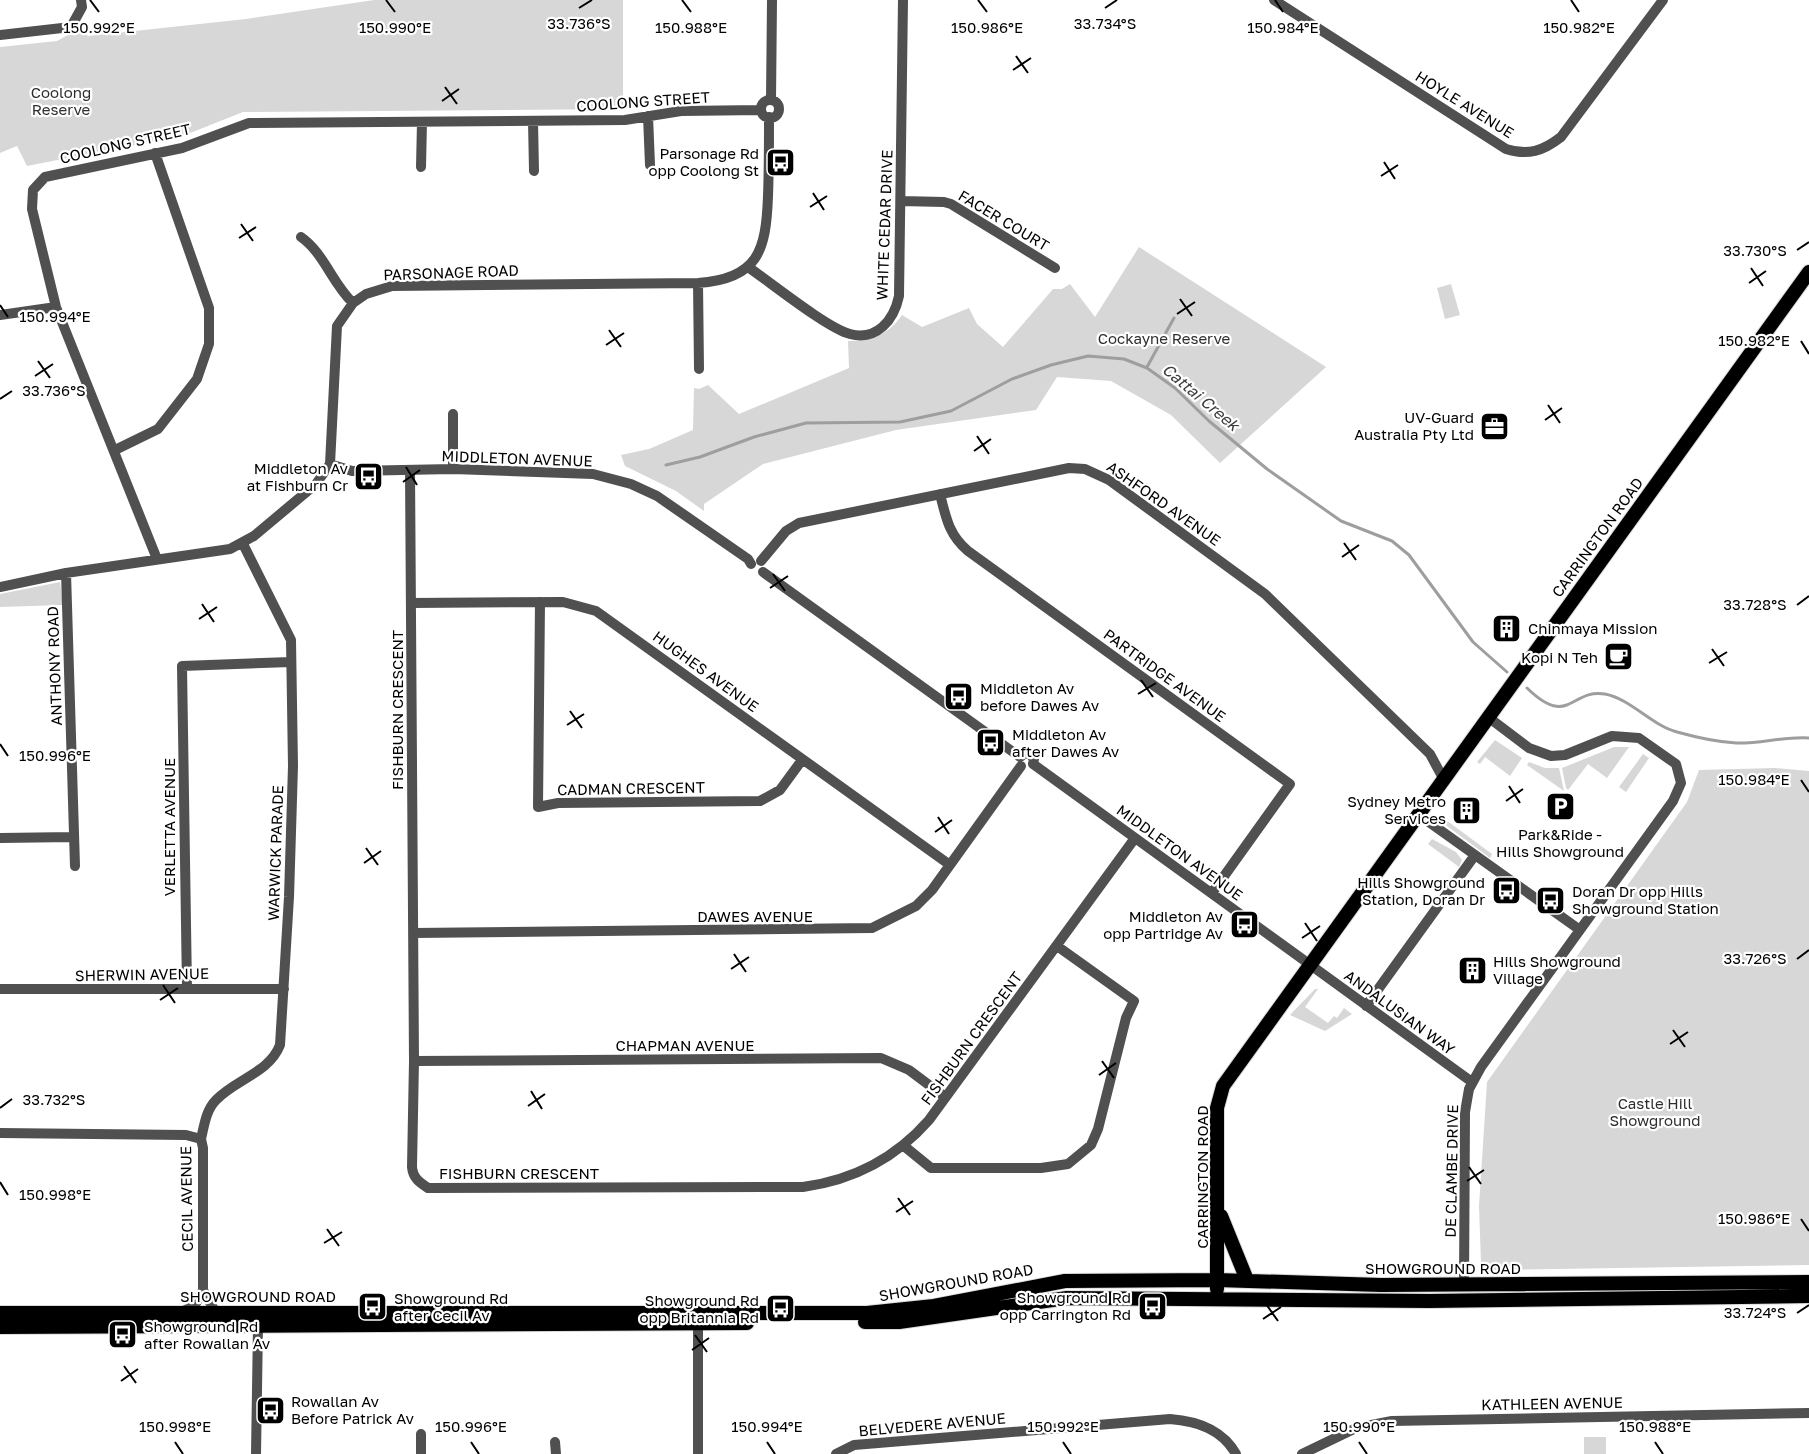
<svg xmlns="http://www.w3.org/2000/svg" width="1809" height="1454" font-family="'Golos Text',sans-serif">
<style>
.green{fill:#d7d7d7}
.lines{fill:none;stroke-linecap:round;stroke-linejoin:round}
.stream{stroke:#9e9e9e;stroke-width:3}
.major-casing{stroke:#dbdbdb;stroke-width:16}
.minor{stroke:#505050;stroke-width:10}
.major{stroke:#000;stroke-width:14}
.ticks{fill:none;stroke:#000;stroke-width:2}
.labels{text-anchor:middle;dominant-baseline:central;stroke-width:4.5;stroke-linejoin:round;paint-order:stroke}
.park-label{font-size:15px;fill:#2e2e2e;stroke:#fff}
.street-label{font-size:15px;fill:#000;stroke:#fff}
.poi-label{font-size:15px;fill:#000;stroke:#fff;text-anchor:end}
.water-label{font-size:16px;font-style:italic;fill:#3f3f3f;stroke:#fff}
.ticks-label{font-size:15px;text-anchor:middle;fill:#000;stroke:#fff;stroke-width:4.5;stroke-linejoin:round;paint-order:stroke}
</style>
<rect width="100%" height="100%" fill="#fff"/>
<path class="green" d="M374,0h249v109l-380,3 -58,23 -158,31 -10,-20 -17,7v-106l57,-6 23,-13 8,8 158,-17z
M1139,247l187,120 -106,96 -49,-48 -60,-34 -54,-4 -21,33 -140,20 -133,34 -59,40v7l-28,-20 -51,-25 -4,-11 28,-6 44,-19 1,-42 5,1 9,-4 31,29 110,-46 -1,-27c24,0 41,-7 54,-26l20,12 47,-19 8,16 26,23 50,-58h9l8,-5 25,33z
M1451,284l9,31 -15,4 -8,-31z
M60,582l3,23 -63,2v-13z
M1495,740l27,18 -12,18 -25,-19 -5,7 -3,-2z
M1614,747h15l-22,31 -19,-14 -20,26 -2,-2 -4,-20z
M1643,754l6,4 -23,34 -7,-5z
M1529,762l16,6h14l5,23 -37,-26z
M1775,768l34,3v494l-322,5 -6,-7 -2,-57 8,-124 200,-280 12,-32z
M1446,820l46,34 -2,4 -43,-32 -3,-3z
M1432,839l24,13 6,8 -3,7 -31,-23z
M1315,989h3l-13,18 23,16 6,-7 3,2 7,-10 8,6 -27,17 -35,-16z
M1584,1437h22v17h-22z"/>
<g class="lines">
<path class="stream" d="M1147,367l27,-49
M666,465l34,-8 54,-20 52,-14 94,-1 51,-11 61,-32 39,-14 37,-9 36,3 23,9 28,20 34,33 58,48 74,52 51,20 17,14 64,87 34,30
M1527,688c42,41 44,0 78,6 26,5 46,31 72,38 18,5 40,10 59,11 24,1 48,-7 73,-5"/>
<defs>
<path id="major" d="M1221,1216l26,64
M1217,1289v-181l6,-22 586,-814
M0,1313h867l67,-7 131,-25 152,-1 164,5 428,-3
M865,1322h34l168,-24 362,3 380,-5
M0,1327l747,-4"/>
</defs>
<use href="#major" class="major-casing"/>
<path class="minor" d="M1274,0l232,149c22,7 37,2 55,-12l102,-137
M0,35l71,-8 11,-20 -1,-7
M771,100l1,-100
M761 109a9 9 0 1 1 18 0a9 9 0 1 1-18 0Z
M648,116l2,49
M533,121l1,50
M421,167l1,-45
M901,201l43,1 7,2 104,64
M301,237c23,16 31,46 52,66
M748,267c22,15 79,61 102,67 27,7 44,-14 49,-38l4,-296
M698,283l1,86
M0,315l56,-8
M115,450l43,-21 39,-50 12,-35v-36l-54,-155
M330,464l22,7 101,-2 140,5 38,10 26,12 91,63 3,5
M453,469v-55
M410,470l4,591 -2,106c1,11 7,15 16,21l375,-1c51,-7 92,-28 126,-67l206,-282
M940,494c6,24 9,41 28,57l322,233 -78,109
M157,559l-101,-252 -24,-98 1,-19 12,-13 137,-29 67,-25 376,-3 56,-9 80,-1
M761,561l25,-30 13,-8 270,-55 16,1 24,11 156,114 165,160 14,26
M763,572l257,185
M66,573l9,293
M0,587l66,-14 164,-24 24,-13 62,-52 14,-20 7,-138 16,-23 13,-9 26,-8 306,-3c60,-4 68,-32 70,-87 1,-26 1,-52 1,-79
M540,602l-2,205 20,-4 202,-2 20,-11 22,-30
M411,603l152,-1 33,9 354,254
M1020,757l5,-4 5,1 4,5 -1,5
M1033,764l439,318
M1419,815l161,115
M0,838l73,-1
M413,933l459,-5 44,-22 16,-16 89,-124
M187,988l-5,-322 109,-4
M0,989h284
M1366,1006l109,-151
M414,1061l467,-3 28,12 36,27
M0,1133l186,2 15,4 2,9v142l13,23
M201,1139c3,-13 5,-29 15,-39 20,-21 53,-27 64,-55l9,-148 4,-131 -2,-126 -48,-96
M904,1146l27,22h110l27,-4 23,-19 7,-16 28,-111 8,-17 -77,-55
M1464,1285l1,-173 4,-23 12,-22 192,-266 8,-18 -5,-19 -37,-26 -27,-2 -47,19 -14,1 -22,-8 -41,-31
M182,1312l13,-7 8,-15
M698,1324v130
M555,1442l1,12
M256,1454l2,-128
M421,1454v-20
M836,1454l18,-9 316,-26c27,2 52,10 66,35
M1302,1454l54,-26 36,-7 417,-8"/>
<use href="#major" class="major"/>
</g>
<path class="ticks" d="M90,0l9,12M386,0l9,12M682,0l9,12M978,0l9,12M1275,0l8,12M1571,0l8,12M579,8l13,-8M1105,8l12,-8M1016,56l12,17M1013,70l18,-12M445,87l12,17M442,101l17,-12M1384,162l11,17M1381,176l17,-11M813,193l11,17M810,207l17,-11M241,224l12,17M239,238l17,-11M1797,250l12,-8M1751,268l12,18M1749,283l17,-12M1180,299l12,17M0,305l8,12M1177,314l18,-12M609,330l12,17M1801,341l8,13M606,345l18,-12M38,361l12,17M35,376l18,-12M0,399l12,-8M1548,405l12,18M1545,420l17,-12M977,436l12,18M974,451l17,-12M406,467l11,18M403,482l17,-12M1344,543l12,17M1342,557l17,-12M773,574l12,17M770,588l18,-12M202,604l12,18M1797,605l12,-9M199,619l18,-12M1712,649l12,17M1709,663l18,-11M1141,680l12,17M1138,694l18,-11M570,711l12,17M567,725l17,-11M0,744l8,12M1801,780l8,12M1509,786l11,17M1506,801l17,-12M938,817l11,17M935,832l17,-12M366,848l12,17M364,863l17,-12M1305,923l12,18M1302,938l18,-12M734,954l12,18M1797,959l12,-9M731,969l18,-12M163,985l12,18M160,1000l18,-12M1673,1030l12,17M1670,1044l18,-12M1102,1061l12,17M1099,1075l17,-12M531,1091l11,18M528,1106l17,-12M0,1108l12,-9M1469,1167l12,17M1467,1181l17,-11M0,1182l8,13M898,1198l12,17M896,1212l17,-11M1801,1219l8,12M327,1229l12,17M324,1243l18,-11M1266,1304l12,17M1797,1313l12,-8M1263,1319l18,-12M695,1335l12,17M692,1350l17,-12M124,1366l12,17M121,1381l17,-12M175,1442l8,12M471,1442l8,12M767,1442l8,12M1063,1442l8,12M1359,1442l8,12M1655,1442l8,12"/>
<defs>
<symbol id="bus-square" viewBox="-11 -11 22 22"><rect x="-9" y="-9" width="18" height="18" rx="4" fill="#000" stroke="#fff"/><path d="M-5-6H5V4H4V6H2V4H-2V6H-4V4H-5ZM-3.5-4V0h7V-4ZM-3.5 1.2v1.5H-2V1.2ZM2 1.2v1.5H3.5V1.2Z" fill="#fff"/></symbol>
<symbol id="office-square" viewBox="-11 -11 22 22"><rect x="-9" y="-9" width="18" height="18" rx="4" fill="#000" stroke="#fff"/><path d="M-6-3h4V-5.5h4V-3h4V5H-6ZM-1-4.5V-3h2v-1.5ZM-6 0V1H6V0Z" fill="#fff"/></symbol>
<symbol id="building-square" viewBox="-11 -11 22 22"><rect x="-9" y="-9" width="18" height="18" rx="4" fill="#000" stroke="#fff"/><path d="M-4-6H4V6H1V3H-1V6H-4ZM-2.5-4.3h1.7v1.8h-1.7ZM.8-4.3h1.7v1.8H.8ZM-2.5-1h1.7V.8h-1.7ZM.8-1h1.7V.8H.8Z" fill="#fff"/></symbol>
<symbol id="cafe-square" viewBox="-11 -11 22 22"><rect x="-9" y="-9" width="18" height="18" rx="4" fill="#000" stroke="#fff"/><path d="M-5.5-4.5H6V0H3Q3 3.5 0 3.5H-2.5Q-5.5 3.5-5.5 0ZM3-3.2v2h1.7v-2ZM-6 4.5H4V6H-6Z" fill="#fff"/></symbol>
<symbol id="parking-square" viewBox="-11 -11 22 22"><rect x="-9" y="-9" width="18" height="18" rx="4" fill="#000" stroke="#fff"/><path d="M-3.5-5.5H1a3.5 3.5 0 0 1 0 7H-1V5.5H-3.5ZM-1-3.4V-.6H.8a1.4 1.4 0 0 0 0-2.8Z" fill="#fff"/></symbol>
</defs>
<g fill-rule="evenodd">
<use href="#bus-square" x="764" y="146" width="33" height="33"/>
<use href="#office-square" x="1478" y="410" width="33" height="33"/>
<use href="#bus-square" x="352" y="460" width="33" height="33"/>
<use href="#building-square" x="1490" y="612" width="33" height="33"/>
<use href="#cafe-square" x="1602" y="640" width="33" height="33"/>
<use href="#bus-square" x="942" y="680" width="33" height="33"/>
<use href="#bus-square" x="974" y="726" width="33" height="33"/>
<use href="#parking-square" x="1544" y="790" width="33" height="33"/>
<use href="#building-square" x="1450" y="794" width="33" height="33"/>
<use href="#bus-square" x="1490" y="874" width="33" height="33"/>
<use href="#bus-square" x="1534" y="884" width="33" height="33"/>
<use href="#bus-square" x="1228" y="908" width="33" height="33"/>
<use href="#building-square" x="1456" y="954" width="33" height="33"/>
<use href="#bus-square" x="1136" y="1290" width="33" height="33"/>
<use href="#bus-square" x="356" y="1290" width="33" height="33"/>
<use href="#bus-square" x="764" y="1292" width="33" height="33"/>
<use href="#bus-square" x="106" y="1318" width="33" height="33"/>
<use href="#bus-square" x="254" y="1394" width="33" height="33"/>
</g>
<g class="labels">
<g class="park-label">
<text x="61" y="92">Coolong<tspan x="61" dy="17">Reserve</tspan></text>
<text x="1164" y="338">Cockayne Reserve</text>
<text x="1655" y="1103">Castle Hill<tspan x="1655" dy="17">Showground</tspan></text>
</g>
<g class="street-label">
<text transform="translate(643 101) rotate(-4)">COOLONG STREET</text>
<text transform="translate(1465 104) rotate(32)">HOYLE AVENUE</text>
<text transform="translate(125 143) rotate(-13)">COOLONG STREET</text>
<text transform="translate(1004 220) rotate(31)">FACER COURT</text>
<text transform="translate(884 225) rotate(-88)">WHITE CEDAR DRIVE</text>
<text transform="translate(451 272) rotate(-2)">PARSONAGE ROAD</text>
<text transform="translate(517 458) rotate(2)">MIDDLETON AVENUE</text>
<text transform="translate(1164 503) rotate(35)">ASHFORD AVENUE</text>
<text transform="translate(1597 537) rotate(-54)">CARRINGTON ROAD</text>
<text transform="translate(54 666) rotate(-92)">ANTHONY ROAD</text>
<text transform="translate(706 671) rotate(36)">HUGHES AVENUE</text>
<text transform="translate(1165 675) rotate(36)">PARTRIDGE AVENUE</text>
<text transform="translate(397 710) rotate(-90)">FISHBURN CRESCENT</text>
<text transform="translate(631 788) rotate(-1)">CADMAN CRESCENT</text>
<text transform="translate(169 827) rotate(-90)">VERLETTA AVENUE</text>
<text transform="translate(1180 852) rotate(36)">MIDDLETON AVENUE</text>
<text transform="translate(275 853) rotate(-88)">WARWICK PARADE</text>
<text x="755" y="916">DAWES AVENUE</text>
<text transform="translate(142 974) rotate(-1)">SHERWIN AVENUE</text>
<text transform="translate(1400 1012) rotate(36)">ANDALUSIAN WAY</text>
<text transform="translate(971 1038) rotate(-54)">FISHBURN CRESCENT</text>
<text x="685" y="1045">CHAPMAN AVENUE</text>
<text transform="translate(1451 1171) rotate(-89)">DE CLAMBE DRIVE</text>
<text x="519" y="1173">FISHBURN CRESCENT</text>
<text transform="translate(1202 1177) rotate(-90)">CARRINGTON ROAD</text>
<text transform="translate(186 1199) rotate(-91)">CECIL AVENUE</text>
<text x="1443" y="1268">SHOWGROUND ROAD</text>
<text transform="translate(956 1282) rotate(-10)">SHOWGROUND ROAD</text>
<text x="258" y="1296">SHOWGROUND ROAD</text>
<text transform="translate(1552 1403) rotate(-1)">KATHLEEN AVENUE</text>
<text transform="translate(932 1424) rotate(-5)">BELVEDERE AVENUE</text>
</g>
<g class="poi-label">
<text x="759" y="153">Parsonage Rd<tspan x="759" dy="17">opp Coolong St</tspan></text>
<text x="1474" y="417">UV-Guard<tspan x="1474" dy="17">Australia Pty Ltd</tspan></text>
<text x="348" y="468">Middleton Av<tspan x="348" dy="17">at Fishburn Cr</tspan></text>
<text x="1528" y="628" text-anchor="start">Chinmaya Mission</text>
<text x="1598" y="657">Kopi N Teh</text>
<text x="980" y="688" text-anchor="start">Middleton Av<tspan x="980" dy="17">before Dawes Av</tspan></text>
<text x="1012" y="734" text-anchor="start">Middleton Av<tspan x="1012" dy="17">after Dawes Av</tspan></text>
<text x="1446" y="801">Sydney Metro<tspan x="1446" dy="17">Services</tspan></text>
<text x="1560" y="834" text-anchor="middle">Park&amp;Ride -<tspan x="1560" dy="17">Hills Showground</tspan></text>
<text x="1485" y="882">Hills Showground<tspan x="1485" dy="17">Station, Doran Dr</tspan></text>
<text x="1572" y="891" text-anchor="start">Doran Dr opp Hills<tspan x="1572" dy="17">Showground Station</tspan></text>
<text x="1223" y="916">Middleton Av<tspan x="1223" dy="17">opp Partridge Av</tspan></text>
<text x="1493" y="961" text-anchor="start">Hills Showground<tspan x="1493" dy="17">Village</tspan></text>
<text x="1131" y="1297">Showground Rd<tspan x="1131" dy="17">opp Carrington Rd</tspan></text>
<text x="394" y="1298" text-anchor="start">Showground Rd<tspan x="394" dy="17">after Cecil Av</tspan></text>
<text x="759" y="1300">Showground Rd<tspan x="759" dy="17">opp Britannia Rd</tspan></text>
<text x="144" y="1326" text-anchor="start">Showground Rd<tspan x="144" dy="17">after Rowallan Av</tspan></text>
<text x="291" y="1401" text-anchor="start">Rowallan Av<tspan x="291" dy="17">Before Patrick Av</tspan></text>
</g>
<g class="water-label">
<text transform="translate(1201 397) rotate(40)">Cattai Creek</text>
</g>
</g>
<g class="ticks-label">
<text x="579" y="29">33.736°S</text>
<text x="1105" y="29">33.734°S</text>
<text x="99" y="33">150.992°E</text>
<text x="395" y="33">150.990°E</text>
<text x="691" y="33">150.988°E</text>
<text x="987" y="33">150.986°E</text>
<text x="1283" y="33">150.984°E</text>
<text x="1579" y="33">150.982°E</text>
<text x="1755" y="256">33.730°S</text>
<text x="55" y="322">150.994°E</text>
<text x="1754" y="346">150.982°E</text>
<text x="54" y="396">33.736°S</text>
<text x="1755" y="610">33.728°S</text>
<text x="55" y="761">150.996°E</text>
<text x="1754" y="785">150.984°E</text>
<text x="1755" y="964">33.726°S</text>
<text x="54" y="1105">33.732°S</text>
<text x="55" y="1200">150.998°E</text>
<text x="1754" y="1224">150.986°E</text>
<text x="1755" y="1318">33.724°S</text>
<text x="175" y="1432">150.998°E</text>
<text x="471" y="1432">150.996°E</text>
<text x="767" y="1432">150.994°E</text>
<text x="1063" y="1432">150.992°E</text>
<text x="1359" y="1432">150.990°E</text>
<text x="1655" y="1432">150.988°E</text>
</g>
</svg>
